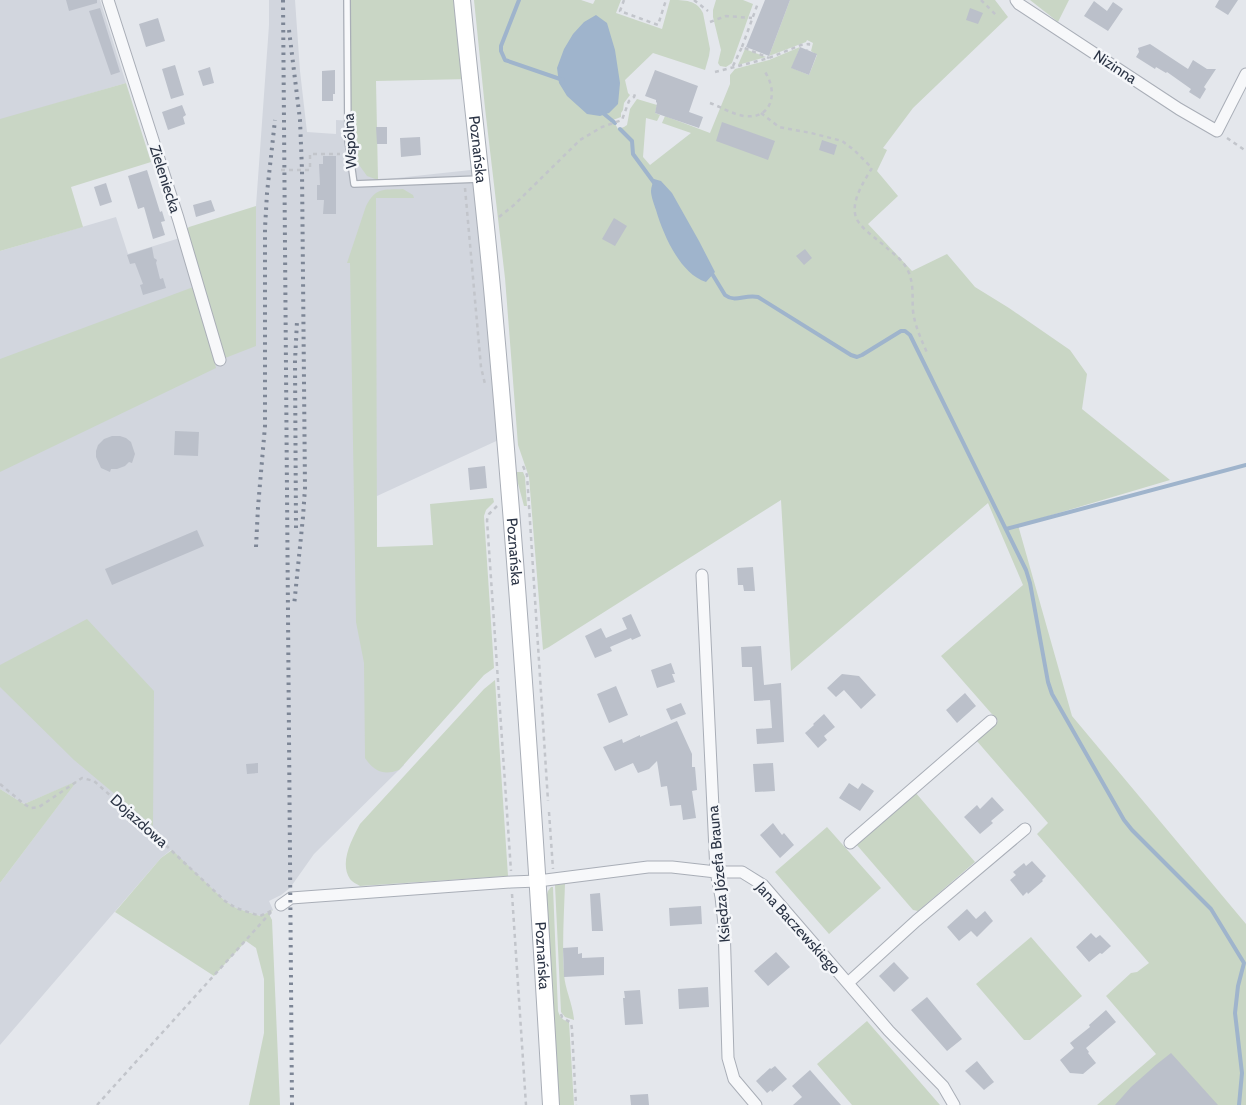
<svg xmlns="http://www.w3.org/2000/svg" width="1246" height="1105" font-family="Cabin,sans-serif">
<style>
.built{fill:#d2d6de}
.green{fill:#c9d6c5}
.water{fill:#9fb4cc}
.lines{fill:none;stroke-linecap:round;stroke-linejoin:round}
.stream{stroke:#9fb4cc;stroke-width:4}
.building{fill:#bbc0ca}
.service-casing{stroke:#a9aeb7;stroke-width:8}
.minor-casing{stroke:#a9aeb7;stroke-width:13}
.secondary-casing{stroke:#a9aeb7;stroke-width:18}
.path{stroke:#c2c5cb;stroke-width:2.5;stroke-dasharray:4 4;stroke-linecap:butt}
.service{stroke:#f7f8fa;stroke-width:5.5}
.minor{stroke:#f7f8fa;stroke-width:11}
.secondary{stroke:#fff;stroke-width:16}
.rail{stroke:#7d8696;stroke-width:4;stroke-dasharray:2.5 5;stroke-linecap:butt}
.labels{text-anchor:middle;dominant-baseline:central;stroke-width:5;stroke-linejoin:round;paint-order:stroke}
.street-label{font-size:15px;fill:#2b3445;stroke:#f4f6f9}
</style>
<rect width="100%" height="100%" fill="#e4e7ec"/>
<path class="built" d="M0,0h100l26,83 -126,37z
M269,0h26l5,71 7,61 29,2v-14l16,1 -1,24 6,17 21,18 102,-11 25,268 -128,59v52l27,217 -90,89 -24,34 -9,7 -12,6 4,9 -13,6 -24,-8 -11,-7 -54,-51 -10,8 -161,187v-162l76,-101 -52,22 -24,-15v-538l116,-34 12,37 55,-17 73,109v-140l13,-181z"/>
<path class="green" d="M347,0h115l8,79 -94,2 2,99 -11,-4 -10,-14 -6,-17 1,-24 -4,-1z
M474,0h107l12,4 2,-4h26l-5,13 46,16 8,-29c15,0 27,0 33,13l7,36 -1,7 -4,14 -52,-17 -28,27 3,13 2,2 -6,8 -1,7 -2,3v4l-8,3 5,9 6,-2 3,-2 3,-16 7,-10 20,6 -2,8 5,2 -3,6 -11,-3 -3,39 7,8 41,-32 -29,-10 3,-7 45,17 20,-49v-9l5,-6 34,-9 31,-13 -8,21 17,7 8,-20 -6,-4 2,-8 -6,-3 -1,2 -37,14 21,-56h205l13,17 -95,91 -30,40 4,2 -10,21 21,25 -30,28 44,47 35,-17 28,33 34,21 61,42 17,24 -5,35 88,71 -152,45 54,191 174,208v181h-149l59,-51 -50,-58 25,-23 6,-1 12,-9 -112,-129 11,-11 -72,-83 22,-19 -57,-65 82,-71 -35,-82 -197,168 -10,-171 -232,147 -6,3 -14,-173 -11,-32 -13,-167 -20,-170z
M716,0h27l10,4 -21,59 -6,4 -6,-1 -2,-3 3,-13 -8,-33v-7z
M1030,0h39l-11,22z
M745,49l21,8 -28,8z
M126,83l25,79 -80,25 12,40 -83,24v-132z
M403,189l10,6 1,3h-38l1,349 56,-2 -3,-41 63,-6 1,4 -8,8 -2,6 10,152 -10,7 -85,95c-16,6 -25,1 -34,-12l-1,-95 -8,-41 -6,-359h-3l19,-57c10,-19 17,-16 37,-17z
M256,206v140l-36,14 -38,-127 7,-6z
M196,286l20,82 -216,104v-113z
M515,472h8l2,5 2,29h-3l-8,-30z
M87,619l67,72 -1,135 -79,-66 -74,-73v-22z
M495,680l13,196 -148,10c-3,-2 -8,-4 -10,-7 -11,-16 2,-40 10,-55l124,-135z
M77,781l-77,102v-94l24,15z
M915,792l60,70 -57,49 -5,-1 -57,-66z
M827,827l54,61 -52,46 -54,-62z
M172,850l53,51 11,7 24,8 13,-6 -4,4 3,6 8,185h-31l15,-72v-54l-8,-31 -10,-7 -32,35 -99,-64 46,-54z
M565,884c-1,30 -3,60 -1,90 1,16 9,30 10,46l-9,-3 -4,-5 -6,-127z
M551,887h2l5,124c2,7 5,9 11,11l5,83h-16l-12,-207 2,-7z
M1031,937l51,59 -52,44h-6l-48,-56z
M867,1021l73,84h-88l-35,-41z"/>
<path class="water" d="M596,15l11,8 8,27 5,33 -2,21 -9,9 -9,3 -13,-2 -20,-18 -8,-13 -2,-15 7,-19 9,-15 11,-12z
M654,179l7,2 11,12 27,48 16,31 -9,10c-26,-8 -43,-48 -50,-72 -2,-6 -5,-14 -5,-19 0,-4 2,-8 3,-12z"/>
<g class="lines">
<path class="stream" d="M519,0l-18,46v5l4,9 58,20
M603,113l12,10
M620,129l12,12 1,13 22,30
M711,272l14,23c10,8 20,-1 33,2l93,58 6,2 5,-2 39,-24h4l5,4 116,235 4,13 18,99 4,12 72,126 8,10 79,79 33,54 -6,23 -3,27 7,60 -3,32
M1006,529l240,-64"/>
</g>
<path class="building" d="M66,0h31v3l-28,8z
M765,0h25l-21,56 -23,-9z
M1219,0h19l-10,15 -13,-8z
M1094,1l13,10 6,-9 10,7 -15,22 -24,-15z
M100,8l20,64 -9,3 -22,-64z
M970,8l13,5 -5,11 -12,-4z
M158,18l7,23 -19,6 -7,-23z
M1150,44l38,25 5,-9 14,9h9l-12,18 2,2 -6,10 -11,-7 2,-3 -24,-17 -1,1 -10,-6 -1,2 -19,-12 3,-5 -1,-4z
M800,47l17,7 -8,21 -18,-7z
M175,65l9,30 -13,4 -9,-30z
M210,67l4,16 -11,3 -5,-15z
M335,70v24h-2v7h-11v-30z
M655,70l43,16 -9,26 14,5 -4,11 -44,-15 2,-10 -1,-1v-2l-11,-4z
M182,105l4,10 -3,2 2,7 -17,6 -6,-18z
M722,122l53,19 -7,19 -52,-19z
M376,127h11v17h-10z
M420,137l1,18 -20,2 -1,-19z
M822,140l15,5 -3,10 -15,-5z
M323,156h13v58h-13l1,-14h-7v-15h3l-1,-21h4z
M147,170l13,42 2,-1 3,10 -4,1 4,13 -12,4 -9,-32 -6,2 -10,-33z
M106,183l6,19 -12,4 -6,-19z
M211,200l4,11 -19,6 -3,-12z
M614,218l13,8 -12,20 -13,-7z
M152,247l2,11 3,2 -1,3 4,16 3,-1 3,10 -23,7 -3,-10 3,-1 -8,-21 -5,1 -3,-9z
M805,249l7,9 -8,7 -8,-9z
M175,431l24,1 -1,24 -24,-1z
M112,436h8l6,2 5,4 4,12 -3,9 -3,-1 -4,4 -8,3h-6l-1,3 -9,-4 -5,-11v-6l2,-6 6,-6z
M485,466l2,22 -17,2 -2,-22z
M197,530l7,16 -92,39 -7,-16z
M753,567l2,24h-11l-1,-6h-5l-1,-17z
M631,614l10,22 -9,4 -1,-2 -21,9 2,4 -17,7 -10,-22 16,-8 5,10 21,-9 -5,-11z
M761,646l3,39 17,-2 3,59 -27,2 -1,-15 16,-1 -2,-28 -16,1 -2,-34h-10l-1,-20z
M671,663l4,11h-3l3,8 -18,6 -6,-18z
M842,674l17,2 17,19 -15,14 -17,-19 -8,7 -9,-9z
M616,686l12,29 -19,8 -12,-29z
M965,693l11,13 -19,17 -11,-13z
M681,703l5,11 -15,6 -5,-11z
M824,714l11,13 -11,9 3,4 -9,8 -13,-15 9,-8 -1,-1z
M677,721l15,33v13h3l2,23 -5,1 4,27 -13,2 -2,-15 -11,1 -3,-20 -6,1 -4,-26 -8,8 -11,4 -5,-10 -18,8 -12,-24 19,-8 1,4 17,-8v2z
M258,763v10l-11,1 -1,-10z
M773,763l2,28 -20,1 -2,-28z
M849,783l9,6 4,-6 12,8 -14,20 -21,-13z
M992,797l12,13 -13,11 2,2 -13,11 -16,-17 13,-12 3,4z
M773,823l9,12 2,-2 10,12 -14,13 -20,-23z
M1032,861l14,15 -4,4 1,1 -15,13 -1,-2 -4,4 -13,-16 6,-5 -3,-3 11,-9 2,3z
M600,893l3,38h-11l-2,-37z
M701,906l1,18 -32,2 -1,-18z
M967,909l9,10 9,-8 8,10 -16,16 -6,-6 -12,10 -12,-14z
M1091,933l5,5 4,-3 11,11 -9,8 -2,-1 -11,9 -13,-15z
M578,947v7l4,-1v5l22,-1v18l-40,2 -1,-29z
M776,952l14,15 -22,19 -14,-15z
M894,962l15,16 -15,14 -15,-16z
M708,987l1,20 -30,2 -1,-20z
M640,990l3,34 -18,1 -2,-27h2l-1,-7z
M927,997l35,42 -15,12 -36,-41z
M1106,1010l10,12 -30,26 3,4 -1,1 8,10 -13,11 -13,-1 -10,-13 14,-12 -4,-5 20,-16 -1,-2z
M1171,1053l47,52h-103l16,-18 26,-23z
M977,1061l17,21 -10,8 -19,-19z
M775,1066l12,13 -15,13 -1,-2 -4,3 -11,-12 14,-13 1,1z
M810,1070l22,25 9,10h-48l9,-8 -10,-11z
M648,1094l1,11h-18l-1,-10z"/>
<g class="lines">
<defs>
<path id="service" d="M347,0l1,141 6,43 125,-5"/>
<path id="minor" d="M108,0l70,218 42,142
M1016,0l3,4 160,105 38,22 29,-57
M702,575l14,297 5,25 3,27 4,134 6,21 22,26
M850,843l141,-122
M281,905l10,-7 220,-16 27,-1 110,-14h24l44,5h26l21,13 126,146 54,55 11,19
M848,983l68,-62 109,-92"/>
<g id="secondary">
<path id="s1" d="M462,0c10,104 23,207 32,310 24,265 42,530 57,795"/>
</g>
</defs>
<use href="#service" class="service-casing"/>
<use href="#minor" class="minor-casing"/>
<use href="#secondary" class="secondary-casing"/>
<path class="path" d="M624,0l-4,11 38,14 8,-25
M694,0l14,11
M981,0l15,15
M710,22l16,-6 26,2
M742,47l16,-44
M733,66l9,-19 27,11
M715,72l54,-14 32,-13 8,-1 -2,6
M710,103c11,4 22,11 34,13 29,4 34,-25 21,-44
M761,113l18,14 32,6 31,8 12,9 18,18c-9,15 -26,40 -12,56 7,9 21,18 29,26 8,6 16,13 20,23 5,13 3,25 4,38 2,16 9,30 15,44
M1227,138l19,13
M281,170h29v-16h30
M465,188l16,179 4,17
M499,217l15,-12 66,-65 22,-13 20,-7 7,-19 5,-4 2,-6
M523,466l4,9 21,326
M497,506l-8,8 -2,6 24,351
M0,784l24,20 7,4 8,-1 43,-29 12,3 62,55 69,65 11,7 24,8 11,-5
M549,812l4,57
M512,894l14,211
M561,1014l1,3 9,6 1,6 4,76
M97,1105l176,-195"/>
<use href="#service" class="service"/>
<use href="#minor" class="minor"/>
<use href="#secondary" class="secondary"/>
<path class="rail" d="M283,0l9,1105
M289,30l11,90 2,50 3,318 -2,29 -9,89
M296,528l-1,-167 2,-40
M256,547l2,-40 7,-81v-198l2,-35 8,-73"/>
</g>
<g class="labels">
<g class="street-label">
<text transform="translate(1115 67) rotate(33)">Nizinna</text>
<text transform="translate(350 141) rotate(-93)">Wspólna</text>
<text stroke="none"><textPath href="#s1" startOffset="150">Poznańska</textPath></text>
<text transform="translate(165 179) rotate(72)">Zieleniecka</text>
<text stroke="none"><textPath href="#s1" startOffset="554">Poznańska</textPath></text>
<text transform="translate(139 821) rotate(42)">Dojazdowa</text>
<text transform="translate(719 874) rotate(-95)">Księdza Józefa Brauna</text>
<text transform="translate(798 928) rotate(48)">Jana Baczewskiego</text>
<text stroke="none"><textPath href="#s1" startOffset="959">Poznańska</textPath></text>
</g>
</g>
</svg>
